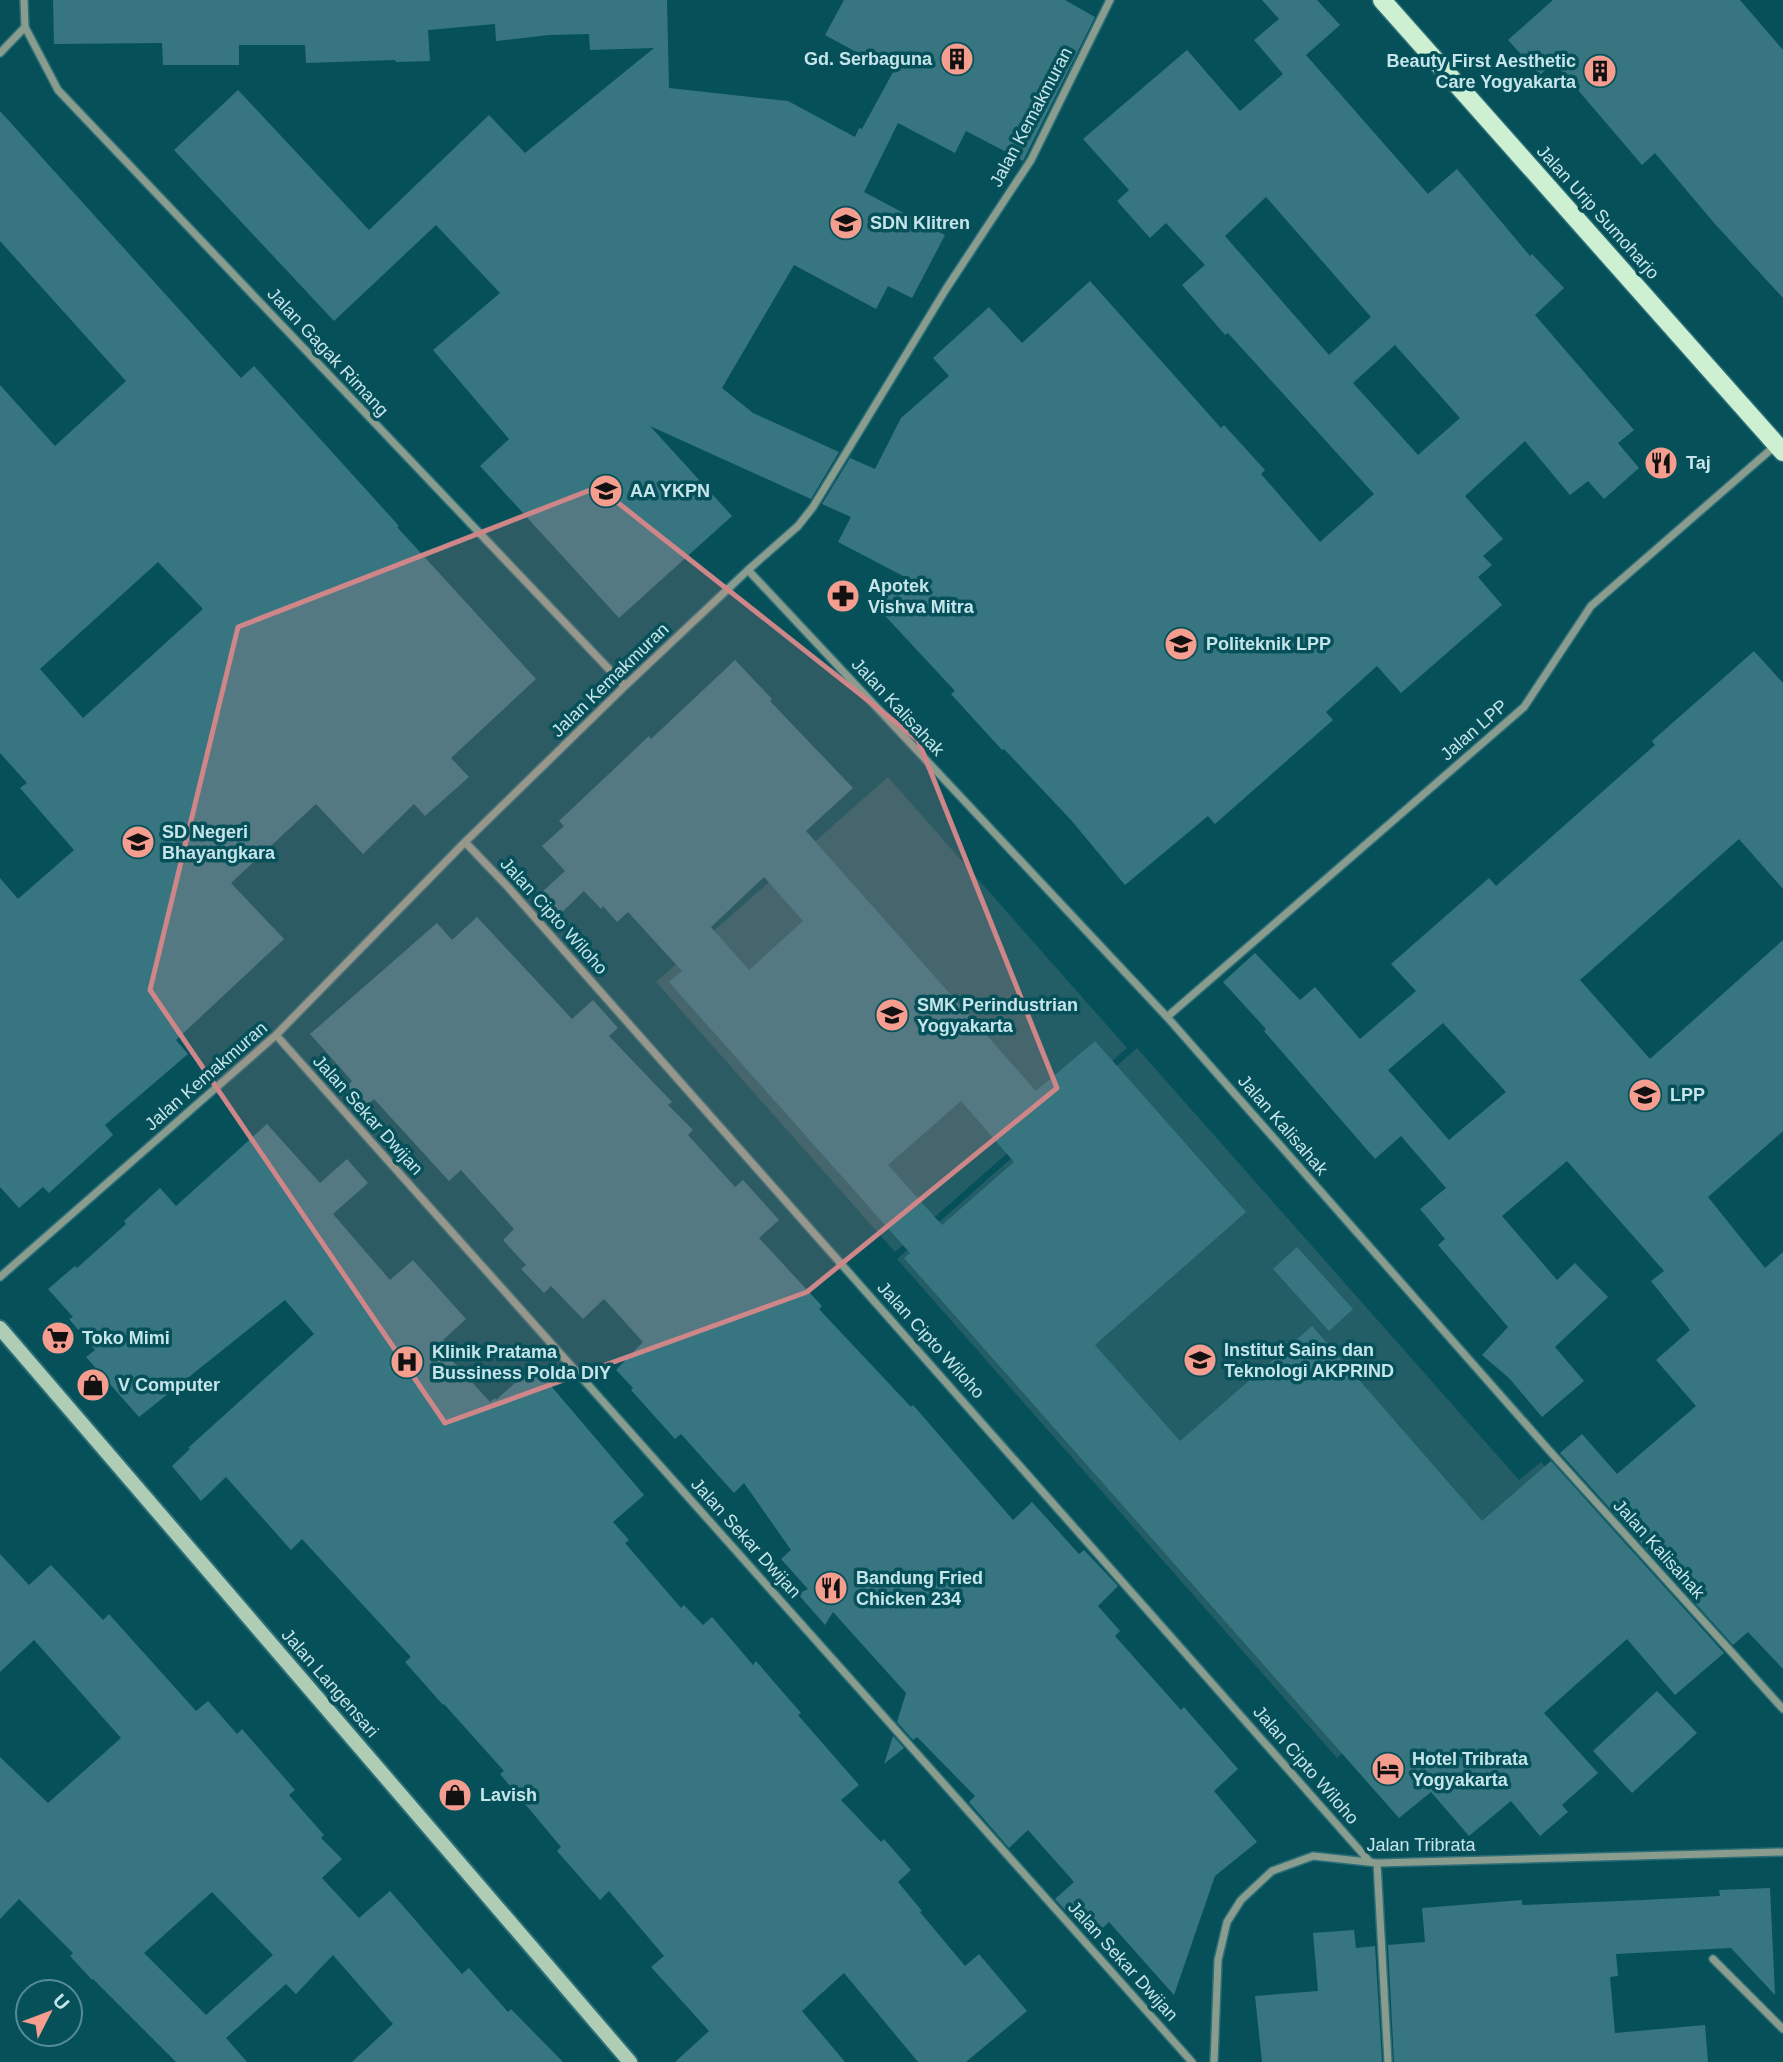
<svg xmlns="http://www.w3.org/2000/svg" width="1783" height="2062" font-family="Arial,sans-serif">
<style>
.built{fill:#235e67}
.building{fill:#377681;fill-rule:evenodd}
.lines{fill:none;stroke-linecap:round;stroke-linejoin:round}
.street-casing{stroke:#2c6e77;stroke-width:10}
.secondary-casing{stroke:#2c6e77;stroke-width:18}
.primary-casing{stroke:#2c6e77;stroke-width:21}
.street{stroke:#8a9c8d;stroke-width:7}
.secondary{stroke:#afccb4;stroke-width:14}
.primary{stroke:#ccf0d1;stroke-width:18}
.marked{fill:#ce8689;fill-opacity:0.2;stroke:#ce8689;stroke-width:5;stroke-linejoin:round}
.labels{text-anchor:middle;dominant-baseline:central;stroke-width:7;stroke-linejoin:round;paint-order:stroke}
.poi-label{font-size:18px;font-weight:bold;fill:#c6e5ea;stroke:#06505a;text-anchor:start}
.street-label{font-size:18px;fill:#c6e5ea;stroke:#06505a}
</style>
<rect width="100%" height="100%" fill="#06505a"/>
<path class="built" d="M888,777l239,271 -232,204 -239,-270z
M1137,1048l382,432 22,-18 58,65 -262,231 -440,-499z"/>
<path class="building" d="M53,0h614l2,88 119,13 67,36 4,-9 3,1 31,-57 -68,-37 19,-35h221l30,17 -72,144 -57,-30 -11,22 -57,-30 -34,69 81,43 -33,63 -24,-12 -12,23 -82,-44 -72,123 31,25 86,39 -28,47 -161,-73 82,90 -113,102 -139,-152 29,-27 -76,-89 67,-57 -64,-68 -102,96 -160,-171 64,-60 131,140 120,-115 36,38 129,-105 -64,2 -1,-16 -40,1 -53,6 -1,-17 -67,6 2,31 -34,1 -1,-2 -89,3 -1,-18h-66v20h-76l-1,-22 -108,1z
M1262,0h55l23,25 -34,30 122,139 29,-25 73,87 2,-2 32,34 -29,27 99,115 -16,13 21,25 -35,31 -16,-18 -18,14 -45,-54 -60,55 38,43 -20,17 9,9 -14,12 24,28 -101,88 -24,-27 -51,46 7,8 -118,104 -7,-8 -83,69 -54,-65 -67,-71 -2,1 -51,-56 4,-3 -80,-86 30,-28 -67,-35 13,-25 -29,-13 28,-46 25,11 26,-51 48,-42 -16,-18 56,-51 33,36 68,-62 131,147 3,-3 41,45 -4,4 59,68 54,-48 -146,-161 -3,2 -43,-50 23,-20 -39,-42 -16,15 -33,-37 12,-11 -46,-51 104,-89 53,61 43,-37 -29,-34 25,-21zM1266,197l105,120 -42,38 -104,-119zM1395,345l65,73 -42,37 -65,-72z
M1553,0h187l43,50v248l-68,-74 -60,-71 -13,12 -88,-103 -14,13 -32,-35z
M0,111l241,267 13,-12 145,160 -2,1 139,152 -85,79 18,19 -44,39 -11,-12 -51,50 -47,-50 -85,79 53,56 -108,101 12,14 -83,71 8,10 -64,58 -6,-6 -24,21 -19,-21v-309l18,21 56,-49 -54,-62 7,-5 -27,-30v-368l55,61 71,-65 -126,-140zM158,562l45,47 -120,109 -43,-49z
M1754,651l29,32v206l-44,-50 -159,141 70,79 133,-119v191l-75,66 57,71 18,-16v417l-35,-37 -15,13 -173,-192 22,-19 35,40 79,-68 -40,-46 34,-30 -39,-49 13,-10 -97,-110 -65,55 55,64 18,-17 33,34 -53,50 29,34 -42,36 -33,-39 -27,-23 26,-28 -70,-82 7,-6 -25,-30 26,-21 -45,-52 -26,23 -111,-128 2,-2 -43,-47 32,-29 45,47 15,-13 45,52 56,-48 -25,-27 98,-86 7,8 159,-141 -3,-4zM1443,1023l63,69 -57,48 -61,-70z
M735,660l37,39 -2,2 83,87 -47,43 230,260 59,-50 151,171 -151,133 85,96 132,-115 170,195 69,-60 173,192 -49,42 -48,-56 -83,74 54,60 -36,32 6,7 -28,24 -29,-35 -42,35 -38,-44 -32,26 -495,-560 6,-5 -241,-271 13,-11 -54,-59 -11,10 -14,-16 -2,3 -17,-18 -25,24 -19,-21 25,-23 -23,-25 22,-20 -5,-5 90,-85 2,3zM764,877l39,44 -54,49 -38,-43zM961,1101l53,61 -72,63 -54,-60z
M477,917l95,102 21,-19 25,28 -9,8 63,66 -4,3 25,25 -5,5 47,52 8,-7 36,40 -20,18 63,68 -3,3 92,98 2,-2 100,115 19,-18 47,52 5,-4 34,36 -20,20 22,25 -5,5 66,74 3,-3 54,62 -24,22 43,51 -42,34 -41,119 -65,-73 -18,17 -36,-40 19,-17 -46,-52 -19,18 -40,-46 6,-6 -58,-59 -4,3 -16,-18 9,-29 -73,-81 -8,13 -27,-31 10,-5 -27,-30 10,-9 -47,-67 -10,10 -53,-59 -6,5 -44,-49 2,-2 -17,-18 27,-28 -39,-43 -21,20 -32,-33 -7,7 -23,-24 5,-4 -23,-25 11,-11 -53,-59 -12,11 -75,-82 -9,8 -18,-21 5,-5 -42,-47 127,-111 15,17z
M267,1124l53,59 27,-24 21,24 -35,31 57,66 23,-20 53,59 -23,21 9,11 -5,4 43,47 5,-4 1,2 38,-34 110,129 -31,27 16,18 -4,3 56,65 3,-3 19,20 9,-8 41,48 3,-4 45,52 -3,2 61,70 -18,15 40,42 3,-3 27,31 -13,12 24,29 -2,1 45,54 14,-12 48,57 -61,51h-48l-74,-89 -42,38 43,51h-170l34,-31 -58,-64 13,-11 -55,-65 -9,9 -43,-49 4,-4 -61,-73 4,-3 -60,-67 -1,1 -38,-43 6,-5 -109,-118 -11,11 -65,-73 -25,24 -29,-35 18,-17 -2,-1 126,-114 -29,-34 -146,117 -53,-60 9,-7 -26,-31 4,-2 -25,-28 27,-23 2,2 49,-44 -2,-3 36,-33 16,18z
M1297,1247l56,62 -24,22 -56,-62z
M0,1554l29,31 22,-20 52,55 6,-6 87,97 12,-10 29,33 5,-5 53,61 -6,5 35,40 -3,3 21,21 -20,19 37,40 31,-27 72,83 7,-6 39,44 3,-3 52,53h-211l41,-38 -60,-69 -37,39 -10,-10 -60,54 21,24h-71l-83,-83 -1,1 -22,-24 3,-3 -54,-54 -19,20v-162l48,46 73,-65 -87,-98 -34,32zM212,1892l61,63 -67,60 -62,-62z
M1657,1691l40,42 -65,60 -39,-42z
M893,1736l11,12 -20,16z
M1770,1888l5,107 -44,-47 -115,6 2,22 -8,1 5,56 90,-8 3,37h-314l-6,-117 37,-3 -3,-34 100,-8v5l120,-5 78,-4 -1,-6z
M1354,1930l2,18 19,-2 7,116h-120l-7,-66 63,-5 -5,-58z"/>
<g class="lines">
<defs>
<path id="street" d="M25,27l33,63 567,596
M0,53l25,-26 -1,-27
M748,570l419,447 380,431 236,261
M465,842l42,44 863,976
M1167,1017l357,-310 67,-101 185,-161
M276,1035l916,1027
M0,1277l276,-242 189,-193 160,-156 123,-116 50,-44 15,-19 133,-218 85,-129 79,-160
M1377,1863l11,199
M1713,1959l70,70
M1214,2062l4,-102 9,-38 14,-22 31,-29 41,-15 64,7 406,-11"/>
<path id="secondary" d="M0,1328l630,734"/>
<path id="primary" d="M1382,0l401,452"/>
</defs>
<use href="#street" class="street-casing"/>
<use href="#secondary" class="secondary-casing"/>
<use href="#primary" class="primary-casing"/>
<use href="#street" class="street"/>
<use href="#secondary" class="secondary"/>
<use href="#primary" class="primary"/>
</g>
<path class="marked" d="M598,487l320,253 139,348 -250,204 -362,131 -295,-433 88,-363z"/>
<defs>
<symbol id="building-disc" viewBox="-11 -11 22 22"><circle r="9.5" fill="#f59d8f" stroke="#06505a"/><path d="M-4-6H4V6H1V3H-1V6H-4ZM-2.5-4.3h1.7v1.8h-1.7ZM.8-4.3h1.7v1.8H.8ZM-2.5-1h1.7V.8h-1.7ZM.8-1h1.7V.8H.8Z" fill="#111"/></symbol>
<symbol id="school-disc" viewBox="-11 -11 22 22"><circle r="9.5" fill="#f59d8f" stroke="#06505a"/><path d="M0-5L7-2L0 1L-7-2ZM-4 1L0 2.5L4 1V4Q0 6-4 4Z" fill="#111"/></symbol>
<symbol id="restaurant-disc" viewBox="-11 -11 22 22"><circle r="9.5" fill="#f59d8f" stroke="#06505a"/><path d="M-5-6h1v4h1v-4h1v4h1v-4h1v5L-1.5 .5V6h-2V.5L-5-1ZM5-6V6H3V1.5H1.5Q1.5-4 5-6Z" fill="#111"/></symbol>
<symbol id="university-disc" viewBox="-11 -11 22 22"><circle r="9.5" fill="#f59d8f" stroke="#06505a"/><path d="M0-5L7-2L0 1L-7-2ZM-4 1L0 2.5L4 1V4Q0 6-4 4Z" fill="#111"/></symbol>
<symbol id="pharmacy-disc" viewBox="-11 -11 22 22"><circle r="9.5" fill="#f59d8f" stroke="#06505a"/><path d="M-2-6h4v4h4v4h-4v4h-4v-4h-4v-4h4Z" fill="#111"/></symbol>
<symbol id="supermarket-disc" viewBox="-11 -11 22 22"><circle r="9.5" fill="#f59d8f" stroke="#06505a"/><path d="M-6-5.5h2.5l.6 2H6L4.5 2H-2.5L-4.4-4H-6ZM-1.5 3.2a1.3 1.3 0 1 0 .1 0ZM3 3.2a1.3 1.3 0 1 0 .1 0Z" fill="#111"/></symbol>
<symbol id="hospital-disc" viewBox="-11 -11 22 22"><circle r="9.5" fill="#f59d8f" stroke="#06505a"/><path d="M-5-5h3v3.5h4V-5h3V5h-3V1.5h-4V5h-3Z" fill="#111"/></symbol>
<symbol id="shop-disc" viewBox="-11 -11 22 22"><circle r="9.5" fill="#f59d8f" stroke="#06505a"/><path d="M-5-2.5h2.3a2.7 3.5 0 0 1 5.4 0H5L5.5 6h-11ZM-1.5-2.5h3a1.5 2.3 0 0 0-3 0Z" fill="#111"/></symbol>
<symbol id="hotel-disc" viewBox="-11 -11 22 22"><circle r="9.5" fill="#f59d8f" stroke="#06505a"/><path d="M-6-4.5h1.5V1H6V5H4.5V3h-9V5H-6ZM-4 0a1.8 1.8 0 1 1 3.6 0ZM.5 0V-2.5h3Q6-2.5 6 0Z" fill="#111"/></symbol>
</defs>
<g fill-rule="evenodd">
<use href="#building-disc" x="938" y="40" width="38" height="38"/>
<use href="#building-disc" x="1581" y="52" width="38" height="38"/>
<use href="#school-disc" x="827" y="204" width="38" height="38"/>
<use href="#restaurant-disc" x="1642" y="444" width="38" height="38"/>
<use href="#university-disc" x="587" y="472" width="38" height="38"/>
<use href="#pharmacy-disc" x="824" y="577" width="38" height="38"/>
<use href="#university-disc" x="1162" y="625" width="38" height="38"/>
<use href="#school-disc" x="119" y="823" width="38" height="38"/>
<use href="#school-disc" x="873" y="996" width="38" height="38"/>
<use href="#university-disc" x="1626" y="1076" width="38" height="38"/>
<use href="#supermarket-disc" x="39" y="1319" width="38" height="38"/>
<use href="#university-disc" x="1181" y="1341" width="38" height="38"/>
<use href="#hospital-disc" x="388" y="1343" width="38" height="38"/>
<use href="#shop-disc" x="74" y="1366" width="38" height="38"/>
<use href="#restaurant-disc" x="812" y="1569" width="38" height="38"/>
<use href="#hotel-disc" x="1369" y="1750" width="38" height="38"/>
<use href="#shop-disc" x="436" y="1776" width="38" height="38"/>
</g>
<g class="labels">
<g class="poi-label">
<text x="932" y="59" text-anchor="end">Gd. Serbaguna</text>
<text x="1576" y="61" text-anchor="end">Beauty First Aesthetic<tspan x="1576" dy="21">Care Yogyakarta</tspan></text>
<text x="870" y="223">SDN Klitren</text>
<text x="1686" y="463">Taj</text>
<text x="630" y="491">AA YKPN</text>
<text x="868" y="586">Apotek<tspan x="868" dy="21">Vishva Mitra</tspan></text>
<text x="1206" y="644">Politeknik LPP</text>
<text x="162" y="832">SD Negeri<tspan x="162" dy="21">Bhayangkara</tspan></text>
<text x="917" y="1005">SMK Perindustrian<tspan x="917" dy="21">Yogyakarta</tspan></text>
<text x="1670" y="1095">LPP</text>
<text x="82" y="1338">Toko Mimi</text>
<text x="1224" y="1350">Institut Sains dan<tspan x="1224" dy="21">Teknologi AKPRIND</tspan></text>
<text x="432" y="1352">Klinik Pratama<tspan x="432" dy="21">Bussiness Polda DIY</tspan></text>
<text x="118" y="1385">V Computer</text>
<text x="856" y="1578">Bandung Fried<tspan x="856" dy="21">Chicken 234</tspan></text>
<text x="1412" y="1759">Hotel Tribrata<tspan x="1412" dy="21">Yogyakarta</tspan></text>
<text x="480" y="1795">Lavish</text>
</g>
<g class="street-label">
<text transform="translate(1031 117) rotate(-62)">Jalan Kemakmuran</text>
<text transform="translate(1598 212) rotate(48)">Jalan Urip Sumoharjo</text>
<text transform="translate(328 352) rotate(47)">Jalan Gagak Rimang</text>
<text transform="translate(610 680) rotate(-44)">Jalan Kemakmuran</text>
<text transform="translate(898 707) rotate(47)">Jalan Kalisahak</text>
<text transform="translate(1474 730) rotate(-41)">Jalan LPP</text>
<text transform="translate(554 916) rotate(48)">Jalan Cipto Wiloho</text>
<text transform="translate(206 1076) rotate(-41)">Jalan Kemakmuran</text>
<text transform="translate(368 1115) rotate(48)">Jalan Sekar Dwijan</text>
<text transform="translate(1283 1125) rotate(49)">Jalan Kalisahak</text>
<text transform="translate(931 1340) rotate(48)">Jalan Cipto Wiloho</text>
<text transform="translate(746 1538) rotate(48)">Jalan Sekar Dwijan</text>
<text transform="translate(1659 1549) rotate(48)">Jalan Kalisahak</text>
<text transform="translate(330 1683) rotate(49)">Jalan Langensari</text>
<text transform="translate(1306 1765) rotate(49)">Jalan Cipto Wiloho</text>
<text x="1421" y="1845">Jalan Tribrata</text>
<text transform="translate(1123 1961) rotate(48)">Jalan Sekar Dwijan</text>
</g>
</g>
<g transform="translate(49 2013) rotate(48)"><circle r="33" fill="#06505a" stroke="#538c94" stroke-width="2"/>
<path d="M0-5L12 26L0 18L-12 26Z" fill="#f59d8f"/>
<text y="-10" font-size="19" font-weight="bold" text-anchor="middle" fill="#c6e5ea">U</text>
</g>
</svg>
